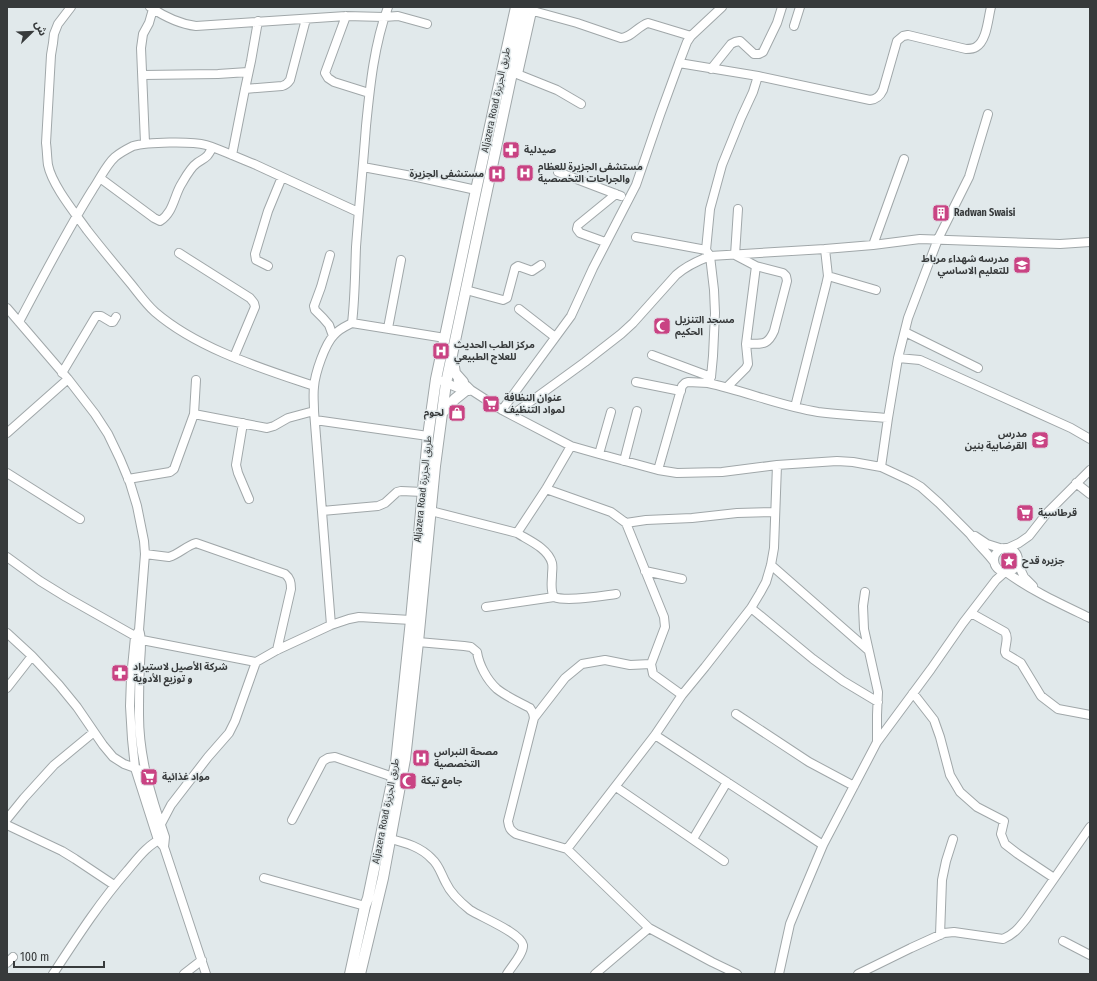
<svg xmlns="http://www.w3.org/2000/svg" width="1097" height="981" font-family="'Fira Sans Condensed','Noto Sans Arabic',sans-serif">
<style>
.lines{fill:none;stroke-linecap:round;stroke-linejoin:round}
.minor-casing{stroke:#a0a7a9;stroke-width:10}
.major-casing{stroke:#a0a7a9;stroke-width:12}
.minor{stroke:#fff;stroke-width:8}
.major{stroke:#fff;stroke-width:10}
.labels{text-anchor:middle;dominant-baseline:central;stroke-width:3;stroke-linejoin:round;paint-order:stroke}
.street-label{font-size:10px;fill:#373a3b;stroke:#e1e9eb}
.poi-label{font-size:10px;font-weight:bold;fill:#373a3b;stroke:#e1e9eb;text-anchor:start}
</style>
<rect width="100%" height="100%" fill="#e1e9eb"/>
<g class="lines">
<defs>
<path id="minor" d="M71,7l-13,17 -4,10 -1,9 -2,12 -5,88c1,7 1,15 2,22 4,20 27,48 39,65 14,18 29,36 44,54 8,10 15,20 24,28 43,37 106,56 159,74
M150,7c15,10 29,17 46,19l150,-10 38,1 14,-1 29,8
M526,9l51,14 44,15c10,0 17,-12 27,-15l43,13
M346,16l-21,57 3,5 6,4 35,11
M794,26l6,-19
M679,63l8,-21 4,-6 31,-29
M711,69l20,-25 4,-2 5,-1 14,13h5l4,-2 14,-29 5,-16
M512,72l45,18 24,14
M518,74l15,-67
M143,75l75,-1 30,-2
M245,89l37,-3c4,-1 6,-3 8,-6l16,-61
M145,143l-4,-95 2,-14 6,-11 4,-14
M232,155l13,-66 6,-28 7,-40
M363,167l54,10 59,13
M558,172l63,24
M100,178l54,40 6,3c14,-9 14,-26 22,-38 4,-7 9,-16 15,-20 9,-6 10,-5 15,-15
M738,209l-3,46 21,11 27,7 3,3 1,5 -13,50c-7,16 -13,12 -28,13
M636,237l70,13
M605,242l-25,-9 -3,-4 1,-4 38,-31
M873,245l31,-86
M179,253l71,45 4,5 1,4 -21,50
M330,255l-9,32 -7,19 1,4 8,8 6,7 4,11
M268,266l-12,-6 -1,-6 13,-43 14,-34
M828,276l48,14
M466,290l37,10 4,-2 8,-30 3,-2 14,5 9,-6
M7,308l61,71 27,35 13,20 12,25 10,24 7,23 7,35 1,13 -6,76c4,11 1,23 1,36 -1,16 -1,32 -1,49 0,42 12,82 26,122l-1,10
M519,309l36,28
M19,322c24,-45 47,-90 74,-133 7,-10 13,-24 22,-32 6,-5 12,-8 18,-11 14,-4 59,-5 73,-1 16,5 32,13 48,19 35,16 70,32 104,48
M352,323c3,-25 3,-50 4,-76 3,-40 7,-80 10,-121 4,-40 8,-81 22,-119
M388,328l13,-68
M905,332l73,36
M652,355l59,22
M898,358l22,2 151,68 19,11
M62,373l34,-57h5l10,6h2l3,-5
M458,380l9,6 4,4 31,20 69,36 28,8 59,16 19,3 45,-1 55,-7 60,-4 16,1 28,5 30,14 10,6 18,16 31,31c7,10 17,18 24,28
M442,381l23,10h4
M636,382l45,9
M708,383c37,8 72,23 110,29 23,3 47,4 70,6
M727,387l19,-19 2,-4 -2,-20 10,-78
M795,407l31,-122 2,-9 -3,-27
M502,410l69,-94 22,-48 43,-83 24,-70 19,-52 79,13
M194,414l2,-34
M512,415l73,-53 36,-28 12,-11 43,-48c10,-9 21,-14 34,-19l115,-7 48,-4 47,-6 140,5 30,-2
M315,420l113,16
M243,423l-7,42 2,8 11,26
M7,433l61,-54
M599,454l12,-42
M624,461l13,-50
M881,467l7,-49 10,-60 10,-40 30,-79 31,-62 19,-63
M658,470l24,-84 3,-3 3,-1 20,1 3,-6 2,-21 2,-43 -1,-23 -4,-34 -4,-6 4,-41 12,-44 19,-47 12,-26 5,-16 112,24c7,-1 10,-4 13,-10l14,-49 6,-5 5,-1 58,14c4,0 7,0 10,-2 11,-6 12,-29 15,-40
M7,473l73,46
M128,479l42,-7 4,-3 20,-55 73,14 7,-2 14,-8 26,-7
M1076,483l14,11
M546,489l65,23 15,11 38,94 1,10 -14,37 2,10 29,21
M322,511l56,-5 7,-3 12,-11 4,-1 22,1
M431,511l86,22 29,-44 25,-43
M626,523l20,-3 46,-2 45,-5 37,-1
M517,533c11,7 31,15 35,30 1,4 0,8 0,12 0,7 -2,15 2,22
M975,536l12,8 16,5
M994 560a12 12 0 1 1 24 0a12 12 0 1 1-24 0Z
M1006,549l13,-6 10,-7 18,-23 43,-43
M145,554l24,3c10,-3 17,-11 27,-14l89,31c5,4 6,8 6,15l-14,61
M7,557l33,24 26,16 76,43 114,22
M1017,562l7,15 9,9
M771,565l97,85
M645,571l37,8
M1006,572c26,19 55,32 84,46
M865,592l-2,14 1,23 14,63 -1,23v26
M486,607l68,-10c13,5 47,-1 62,-3
M751,608l62,51 30,22 35,21
M971,613l34,19c4,6 0,13 0,20l1,2 15,9 20,33 17,13 32,6
M331,625l-17,-214c0,-8 -1,-16 0,-24 1,-14 11,-43 20,-52 5,-6 12,-9 18,-12l93,15
M139,630l-4,7 -4,41 -1,28 2,33 3,29 23,72 6,7 42,127
M7,633l25,23 27,29 18,22 26,38 10,12 11,7 14,5
M418,642l46,4 7,1 6,5c2,13 10,28 20,37 10,8 22,13 33,19l3,5 1,5 -26,103c1,7 2,9 8,13l51,15 82,79 63,34 25,12
M7,688l25,-32
M913,693l21,27 6,17 10,38 10,17 17,15 27,14 -3,13 4,10 13,10 36,24
M736,714l73,48 45,24
M534,718l31,-40 17,-14 23,-4 25,5 21,-1
M655,735l168,110
M616,787l108,74
M7,819l17,-21 30,-33 40,-33
M292,820l31,-59 5,-3 7,-1 58,20
M161,824l10,-19 37,-48 21,-24 6,-12 21,-59 21,-12 54,-25 18,-6 10,-2 52,3
M7,825l55,26 13,8 39,26
M391,839c15,4 30,8 41,20 7,6 9,15 14,24 5,11 14,19 24,27 11,7 51,23 53,35 1,8 -12,22 -16,29
M693,839l34,-57
M567,849l88,-114 27,-40 23,-28 46,-59 9,-15 6,-11 5,-17 3,-17 3,-83
M264,878l101,28
M940,935l2,-55 4,-19 7,-22
M1063,941l27,14
M7,963l6,-6
M53,974c23,-35 46,-71 74,-103 11,-13 20,-26 36,-33
M184,974l18,-14
M595,974l54,-46
M779,974l11,-50 14,-34 19,-45 54,-103 54,-73 32,-46 33,-43 9,-8
M858,974l53,-26 33,-15 10,-1 49,7c11,-5 15,-10 23,-20l64,-92"/>
<path id="major" d="M453,361l2,12 8,9
M441,414l14,-15 10,-8
M350,974l15,-68 3,-8 28,-135 15,-143 17,-184 8,-57 40,-189 40,-183
M360,974l23,-96 22,-119 13,-117 17,-176 11,-83 80,-376"/>
</defs>
<use href="#minor" class="minor-casing"/>
<use href="#major" class="major-casing"/>
<use href="#minor" class="minor"/>
<use href="#major" class="major"/>
</g>
<defs>
<symbol id="pharmacy-square" viewBox="-11 -11 22 22"><rect x="-9" y="-9" width="18" height="18" rx="4" fill="#c94383" stroke="#e1e9eb"/><path d="M-2-6h4v4h4v4h-4v4h-4v-4h-4v-4h4Z" fill="#fff"/></symbol>
<symbol id="hospital-square" viewBox="-11 -11 22 22"><rect x="-9" y="-9" width="18" height="18" rx="4" fill="#c94383" stroke="#e1e9eb"/><path d="M-5-5h3v3.5h4V-5h3V5h-3V1.5h-4V5h-3Z" fill="#fff"/></symbol>
<symbol id="building-square" viewBox="-11 -11 22 22"><rect x="-9" y="-9" width="18" height="18" rx="4" fill="#c94383" stroke="#e1e9eb"/><path d="M-4-6H4V6H1V3H-1V6H-4ZM-2.5-4.3h1.7v1.8h-1.7ZM.8-4.3h1.7v1.8H.8ZM-2.5-1h1.7V.8h-1.7ZM.8-1h1.7V.8H.8Z" fill="#fff"/></symbol>
<symbol id="school-square" viewBox="-11 -11 22 22"><rect x="-9" y="-9" width="18" height="18" rx="4" fill="#c94383" stroke="#e1e9eb"/><path d="M0-5L7-2L0 1L-7-2ZM-4 1L0 2.5L4 1V4Q0 6-4 4Z" fill="#fff"/></symbol>
<symbol id="mosque-square" viewBox="-11 -11 22 22"><rect x="-9" y="-9" width="18" height="18" rx="4" fill="#c94383" stroke="#e1e9eb"/><path d="M3.5-4.9A6 6 0 1 0 3.5 4.9A5 5 0 1 1 3.5-4.9Z" fill="#fff"/></symbol>
<symbol id="supermarket-square" viewBox="-11 -11 22 22"><rect x="-9" y="-9" width="18" height="18" rx="4" fill="#c94383" stroke="#e1e9eb"/><path d="M-6-5.5h2.5l.6 2H6L4.5 2H-2.5L-4.4-4H-6ZM-1.5 3.2a1.3 1.3 0 1 0 .1 0ZM3 3.2a1.3 1.3 0 1 0 .1 0Z" fill="#fff"/></symbol>
<symbol id="shop-square" viewBox="-11 -11 22 22"><rect x="-9" y="-9" width="18" height="18" rx="4" fill="#c94383" stroke="#e1e9eb"/><path d="M-5-2.5h2.3a2.7 3.5 0 0 1 5.4 0H5L5.5 6h-11ZM-1.5-2.5h3a1.5 2.3 0 0 0-3 0Z" fill="#fff"/></symbol>
<symbol id="sight-square" viewBox="-11 -11 22 22"><rect x="-9" y="-9" width="18" height="18" rx="4" fill="#c94383" stroke="#e1e9eb"/><path d="M0-6L1.8-2.2L6-1.7L2.9 1.2L3.7 5.4L0 3.3L-3.7 5.4L-2.9 1.2L-6-1.7L-1.8-2.2Z" fill="#fff"/></symbol>
</defs>
<g fill-rule="evenodd">
<use href="#pharmacy-square" x="501" y="140" width="20" height="20"/>
<use href="#hospital-square" x="515" y="163" width="20" height="20"/>
<use href="#hospital-square" x="487" y="164" width="20" height="20"/>
<use href="#building-square" x="931" y="203" width="20" height="20"/>
<use href="#school-square" x="1012" y="255" width="20" height="20"/>
<use href="#mosque-square" x="652" y="316" width="20" height="20"/>
<use href="#hospital-square" x="431" y="341" width="20" height="20"/>
<use href="#supermarket-square" x="481" y="394" width="20" height="20"/>
<use href="#shop-square" x="447" y="403" width="20" height="20"/>
<use href="#school-square" x="1030" y="430" width="20" height="20"/>
<use href="#supermarket-square" x="1015" y="503" width="20" height="20"/>
<use href="#sight-square" x="999" y="551" width="20" height="20"/>
<use href="#pharmacy-square" x="110" y="663" width="20" height="20"/>
<use href="#hospital-square" x="411" y="748" width="20" height="20"/>
<use href="#supermarket-square" x="139" y="767" width="20" height="20"/>
<use href="#mosque-square" x="398" y="771" width="20" height="20"/>
</g>
<g class="labels">
<g class="street-label">
<text transform="translate(496 100) rotate(-78)">Aljazera Road طريق الجزيزة</text>
<text transform="translate(423 489) rotate(-84)">Aljazera Road طريق الجزيزة</text>
<text transform="translate(386 811) rotate(-79)">Aljazera Road طريق الجزيزة</text>
</g>
<g class="poi-label">
<text x="524" y="150">صيدلية</text>
<text x="538" y="167">مستشفى الجزيرة للعظام<tspan x="538" dy="12">والجراحات التخصصية</tspan></text>
<text x="484" y="174" text-anchor="end">مستشفى الجزيرة</text>
<text x="954" y="213">Radwan Swaisi</text>
<text x="1009" y="259" text-anchor="end">مدرسه شهداء مرباط<tspan x="1009" dy="12">للتعليم الاساسي</tspan></text>
<text x="675" y="320">مسجد التنزيل<tspan x="675" dy="12">الحكيم</tspan></text>
<text x="454" y="345">مركز الطب الحديث<tspan x="454" dy="12">للعلاج الطبيعي</tspan></text>
<text x="504" y="398">عنوان النظافة<tspan x="504" dy="12">لمواد التنظيف</tspan></text>
<text x="444" y="413" text-anchor="end">لحوم</text>
<text x="1027" y="434" text-anchor="end">مدرس<tspan x="1027" dy="12">القرضابية بنين</tspan></text>
<text x="1038" y="513">قرطاسية</text>
<text x="1022" y="561">جزيره قدح</text>
<text x="133" y="667">شركة الأصيل لاستيراد<tspan x="133" dy="12">و توزيع الأدوية</tspan></text>
<text x="434" y="752">مصحة النبراس<tspan x="434" dy="12">التخصصية</tspan></text>
<text x="162" y="777">مواد غذائية</text>
<text x="421" y="781">جامع تيكة</text>
</g>
</g>
<rect width="1097" height="981" fill="none" stroke="#373a3b" stroke-width="16"/>
<g transform="translate(32 32) rotate(67)" stroke="#e1e9eb" stroke-width="3" paint-order="stroke">
<path d="M0-3L7 15L0 10L-7 15Z" fill="#373a3b"/>
<text y="-6" font-size="11" font-weight="bold" text-anchor="middle" fill="#373a3b">ش</text>
</g>
<path d="M14 961v6h90v-6" fill="none" stroke="#373a3b" stroke-width="2"/>
<text x="20" y="961" font-size="12" fill="#373a3b" stroke="#e1e9eb" stroke-width="3" paint-order="stroke">100 m</text>
</svg>
